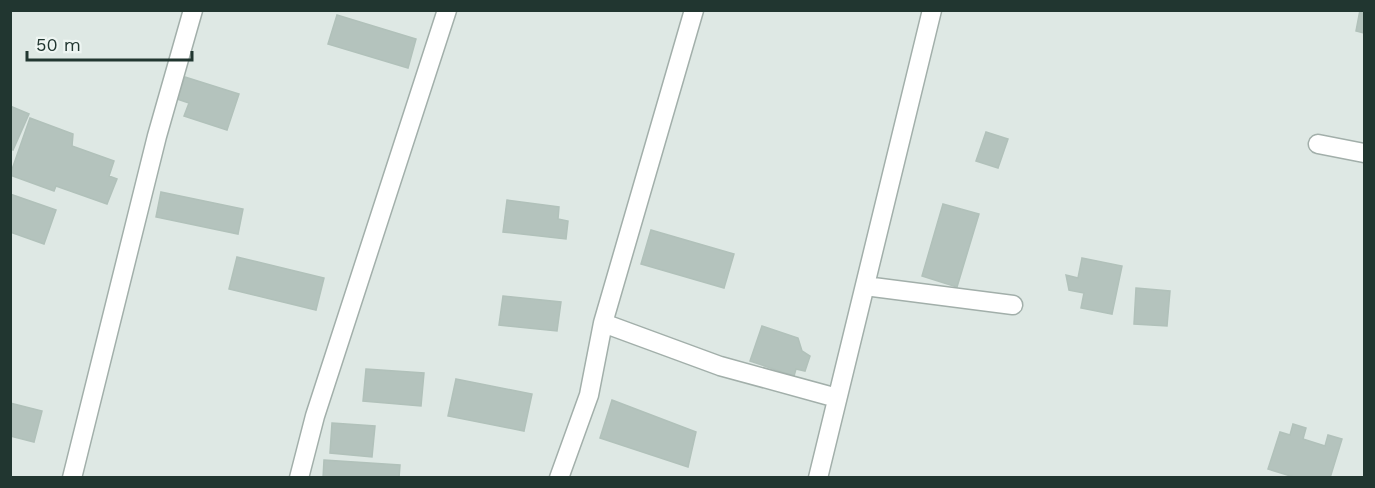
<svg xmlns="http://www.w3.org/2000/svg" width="1375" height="488" font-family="'Work Sans',sans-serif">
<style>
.building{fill:#b4c3bd;stroke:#b1c1ba;stroke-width:1.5}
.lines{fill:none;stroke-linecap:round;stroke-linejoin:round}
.minor-casing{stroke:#a2afaa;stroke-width:21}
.minor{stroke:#fff;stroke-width:18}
</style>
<rect width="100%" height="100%" fill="#dee8e4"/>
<path class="building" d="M1360,10h4v23l-8,-2z
M337,15l79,24 -8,29 -80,-24z
M185,77l54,17 -12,36 -43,-14 5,-13 -12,-4z
M10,106l19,8 -16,36 -3,-1z
M30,118l43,16 -1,12 42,15 -5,15 8,3 -10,25 -51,-18 -2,5 -44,-16z
M986,132l22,7 -10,29 -22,-7z
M161,192l82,17 -5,25 -82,-17z
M10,194l46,16 -12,34 -34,-12z
M507,200l52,7 -1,12 10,2 -2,18 -63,-7z
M943,204l36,10 -22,73 -35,-11z
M651,230l83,24 -10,34 -83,-24z
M237,257l87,21 -8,32 -87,-21z
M1082,258l40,8 -10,48 -31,-6 3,-15 -15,-3 -3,-15 12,3z
M1136,288l34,3 -3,35 -33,-2z
M503,296l58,6 -4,29 -58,-6z
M762,326l36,12 4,13 8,5 -5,15 -9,-2 -2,7 -44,-15z
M366,369l58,4 -3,33 -58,-5z
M456,379l76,15 -8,37 -76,-15z
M612,400l84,32 -8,35 -88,-29z
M10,403l32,8 -8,31 -24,-6z
M332,423l43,3 -3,31 -42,-4z
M1293,424l13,4 -3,11 22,7 3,-11 14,4 -12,39h-33l-29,-9 12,-37 10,3z
M324,460l76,5 -1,13h-76z"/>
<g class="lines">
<defs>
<path id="minor" d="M1318,144l46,9
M865,286l148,19
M603,323l117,43 117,32
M72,478l85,-342 36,-126
M299,478l16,-62 132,-406
M559,478l30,-83 14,-72 91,-313
M818,478l114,-468"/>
</defs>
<use href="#minor" class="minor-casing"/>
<use href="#minor" class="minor"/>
</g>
<rect width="1375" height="488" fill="none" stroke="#213630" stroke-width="24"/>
<path d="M27 51v9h165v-9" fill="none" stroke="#213630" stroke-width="3"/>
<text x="36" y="51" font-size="18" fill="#213630" stroke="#eef5f2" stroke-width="4.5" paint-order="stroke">50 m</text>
</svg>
